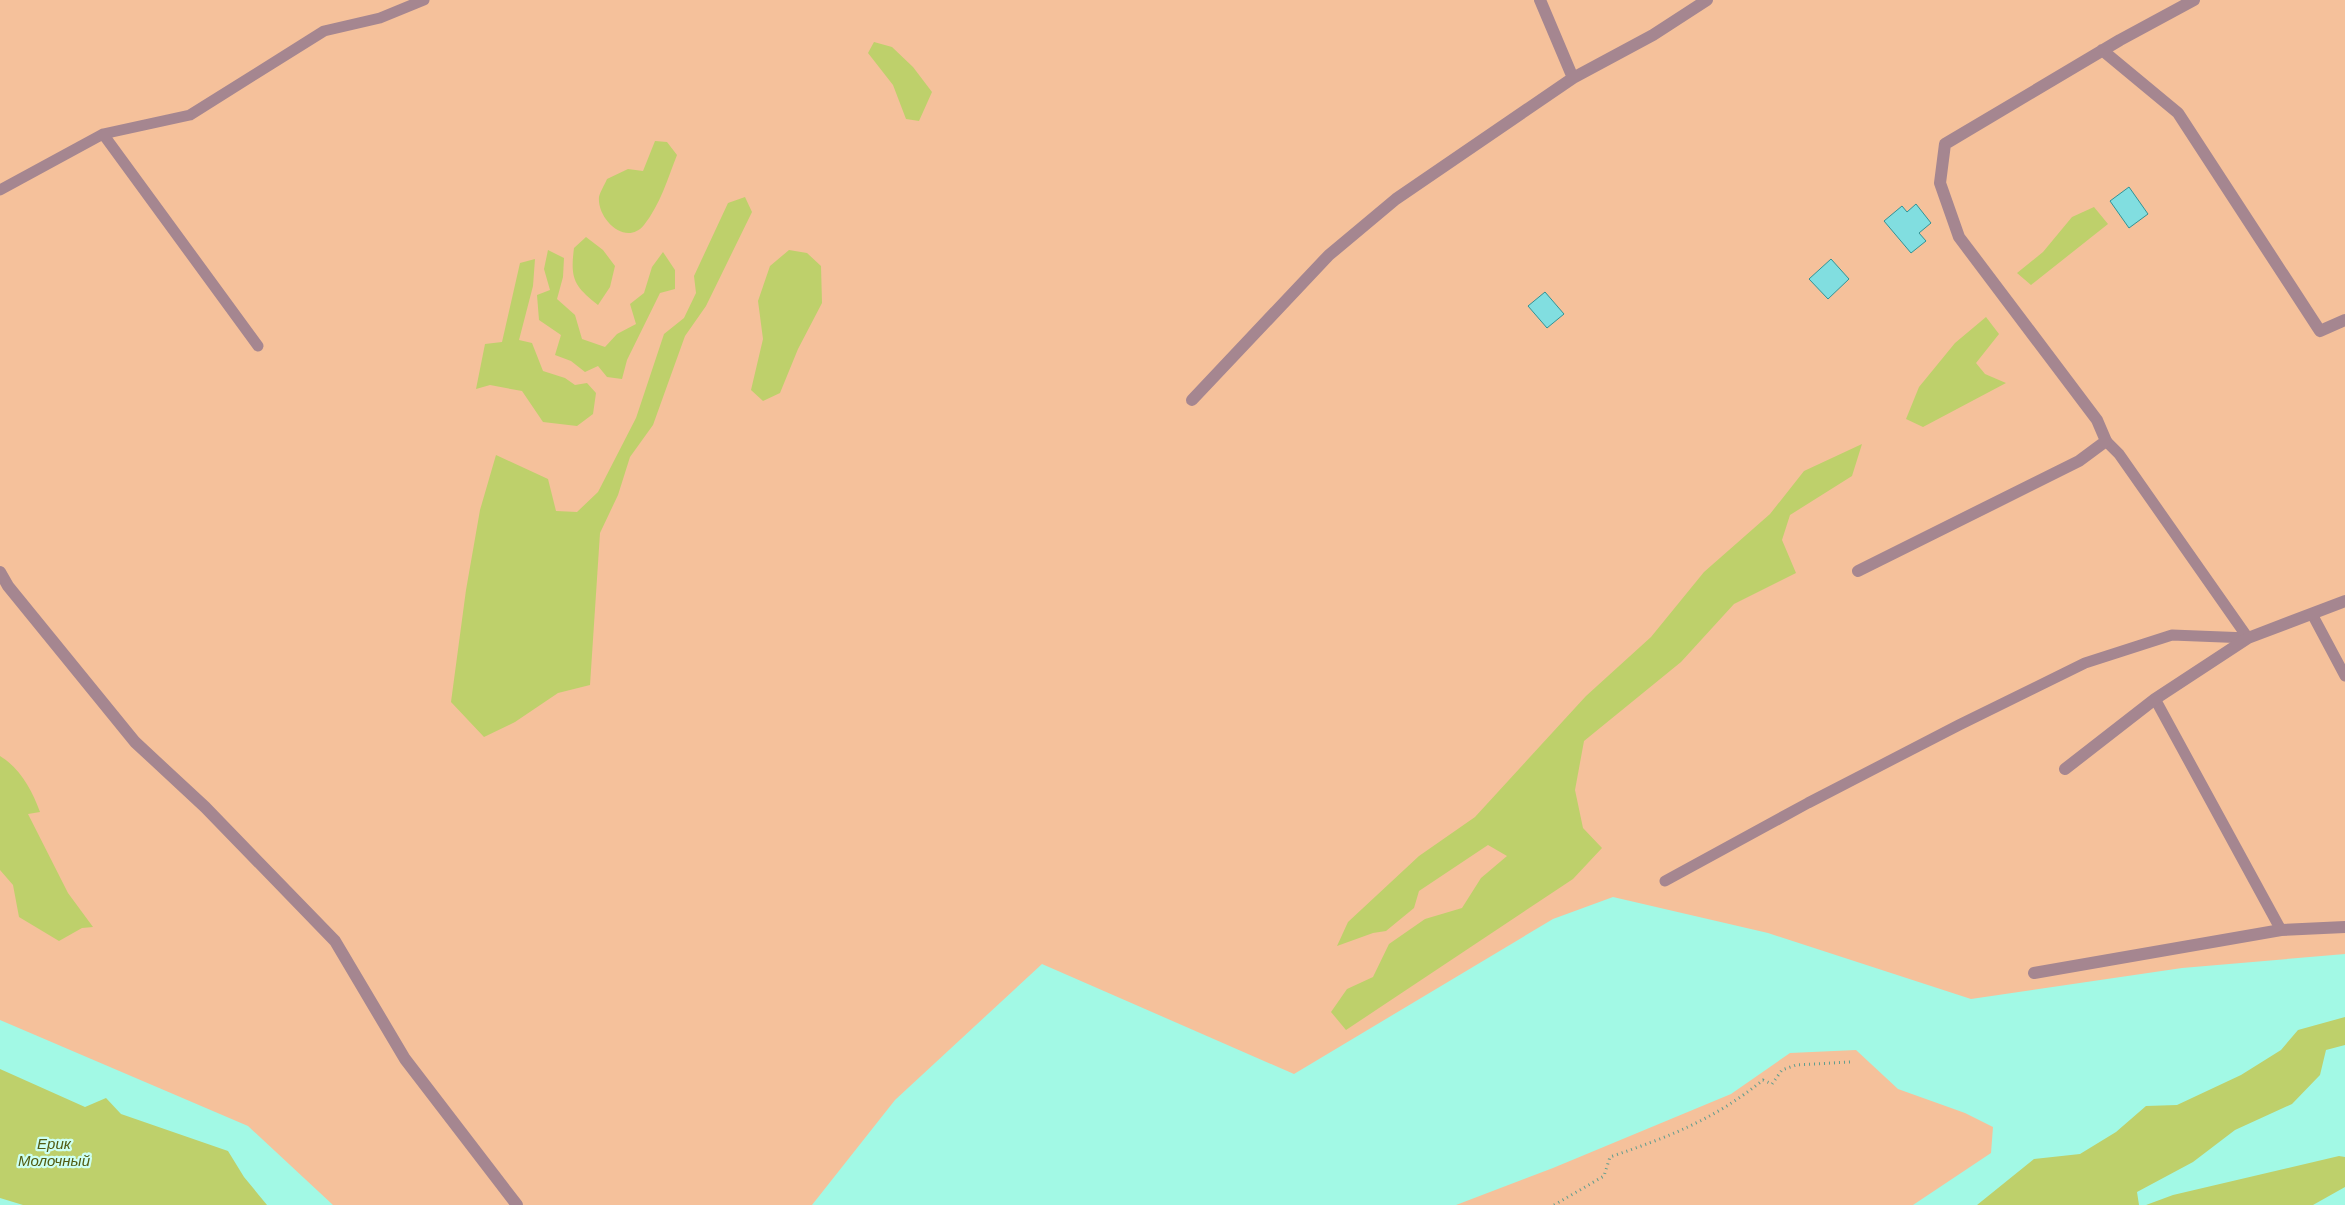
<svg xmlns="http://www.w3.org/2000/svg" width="2345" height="1205" font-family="Barlow,sans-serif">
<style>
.green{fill:#f5c19b}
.water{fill:#bed06b}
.building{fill:#81dee0;stroke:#319396}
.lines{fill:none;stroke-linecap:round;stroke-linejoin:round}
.path{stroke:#609c8e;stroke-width:3;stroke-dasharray:1 4;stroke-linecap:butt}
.service{stroke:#a58690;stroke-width:11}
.minor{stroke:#a58690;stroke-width:12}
.labels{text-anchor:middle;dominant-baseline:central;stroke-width:4.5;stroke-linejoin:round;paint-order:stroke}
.water-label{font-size:15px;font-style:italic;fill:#515b12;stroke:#cdfff2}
</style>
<rect width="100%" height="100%" fill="#a2f9e5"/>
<path class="green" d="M0,0h2345v954l-163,14 -211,31 -203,-66 -155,-36 -60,22 -259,155 -252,-110 -147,136 -83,105h-479l-85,-79 -248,-106z
M1856,1050l42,39 67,24 28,14 -2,26 -78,52h-457l97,-37 178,-74 59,-41z"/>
<path class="water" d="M874,42l18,5 21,20 19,25 -13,29 -13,-2 -13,-34 -25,-32z
M655,141l12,1 10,13c-9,23 -17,50 -33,70 -18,22 -47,-6 -45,-28 1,-5 6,-13 8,-18l21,-10 15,2z
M745,197l7,15 -46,94 -21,30 -32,89 -23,32 -12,38 -18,38 -10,152 -32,8 -43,29 -31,15 -33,-35 15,-112 14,-80 16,-55 52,24 8,32 21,1 21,-20 38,-74 28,-84 20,-16 12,-25 -2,-17 34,-73z
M2094,207l14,17 -77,61 -14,-12 26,-21 29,-35z
M586,237l17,13 12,16 -5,21 -12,18c-24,-19 -28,-26 -24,-57z
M548,250l16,8 -1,19 -6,22 18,16 7,24 23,8 12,-13 19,-10 -6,-20 14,-11 8,-26 11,-15 12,18v19l-15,4 -33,67 -5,19 -15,-2 -9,-11 -13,6 -14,-11 -16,-6 6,-20 -22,-15 -2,-25 13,-5 -6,-21z
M789,250l18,3 14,13 1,37 -24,46 -18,44 -17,8 -12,-11 12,-51 -5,-38 12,-35z
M535,259l-2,27 -14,54 13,3 11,28 22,7 10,7 12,-2 9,10 -3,21 -16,12 -34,-4 -21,-31 -32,-6 -14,4 9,-45 17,-2 18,-79z
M1986,317l13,17 -23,29 9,11 21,9 -83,44 -17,-8 13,-32 36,-44z
M1862,444l-10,32 -62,39 -8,25 14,33 -62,31 -53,58 -97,79 -9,49 8,38 19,20 -29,31 -227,151 -15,-18 16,-23 26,-12 16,-33 36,-25 37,-11 19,-30 26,-22 -19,-11 -69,46 -5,17 -28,23 -13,2 -36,13 11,-24 71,-66 56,-39 111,-121 65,-59 53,-65 66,-58 34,-43z
M0,756c20,12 32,34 40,56l-12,2 40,79 25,34 -11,1 -23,13 -40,-24 -6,-32 -13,-15z
M2345,1017v28l-19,5 -6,25 -28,29 -57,26 -42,32 -56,30 2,13h-162l57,-46 46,-5 36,-22 30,-26 31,-1 64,-30 40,-25 17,-20z
M0,1069l85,38 21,-9 15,16 107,37 16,26 23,28h-244l-23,-7z
M2339,1156l6,1v30l-32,18h-167l27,-10z"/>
<path class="building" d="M2129,187l19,27 -19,14 -19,-27z
M1916,204l15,19 -12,10 7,8 -15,12 -27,-32 18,-15 5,6z
M1831,259l18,20 -21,20 -19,-20z
M1545,292l19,22 -17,14 -19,-22z"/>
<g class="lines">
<path class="path" d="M1554,1205l50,-29 6,-19c58,-20 104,-37 153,-77l9,4 10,-14 14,-5 54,-3"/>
<path class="service" d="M103,134l155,212
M0,190l103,-56 87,-19 134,-84 56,-13 44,-18
M2106,441l13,13 129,184
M2312,614l33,62
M2155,699l126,231
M1665,881l143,-78 151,-78 126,-62 87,-28 76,3"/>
<path class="minor" d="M1540,0l33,78
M2102,50l76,63 142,218 25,-11
M1192,400l137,-145 67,-56 177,-121 80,-43 54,-35
M1858,571l221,-110 27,-20 -9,-21 -138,-183 -19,-54 5,-39 175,-104 74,-40
M0,572l8,14 127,156 70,65 130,134 70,118 112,146
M2065,769l90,-70 93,-61 97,-37
M2034,973l247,-43 64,-3"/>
</g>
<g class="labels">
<g class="water-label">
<text x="54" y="1143">Ерик<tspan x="54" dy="17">Молочный</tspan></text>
</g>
</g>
</svg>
